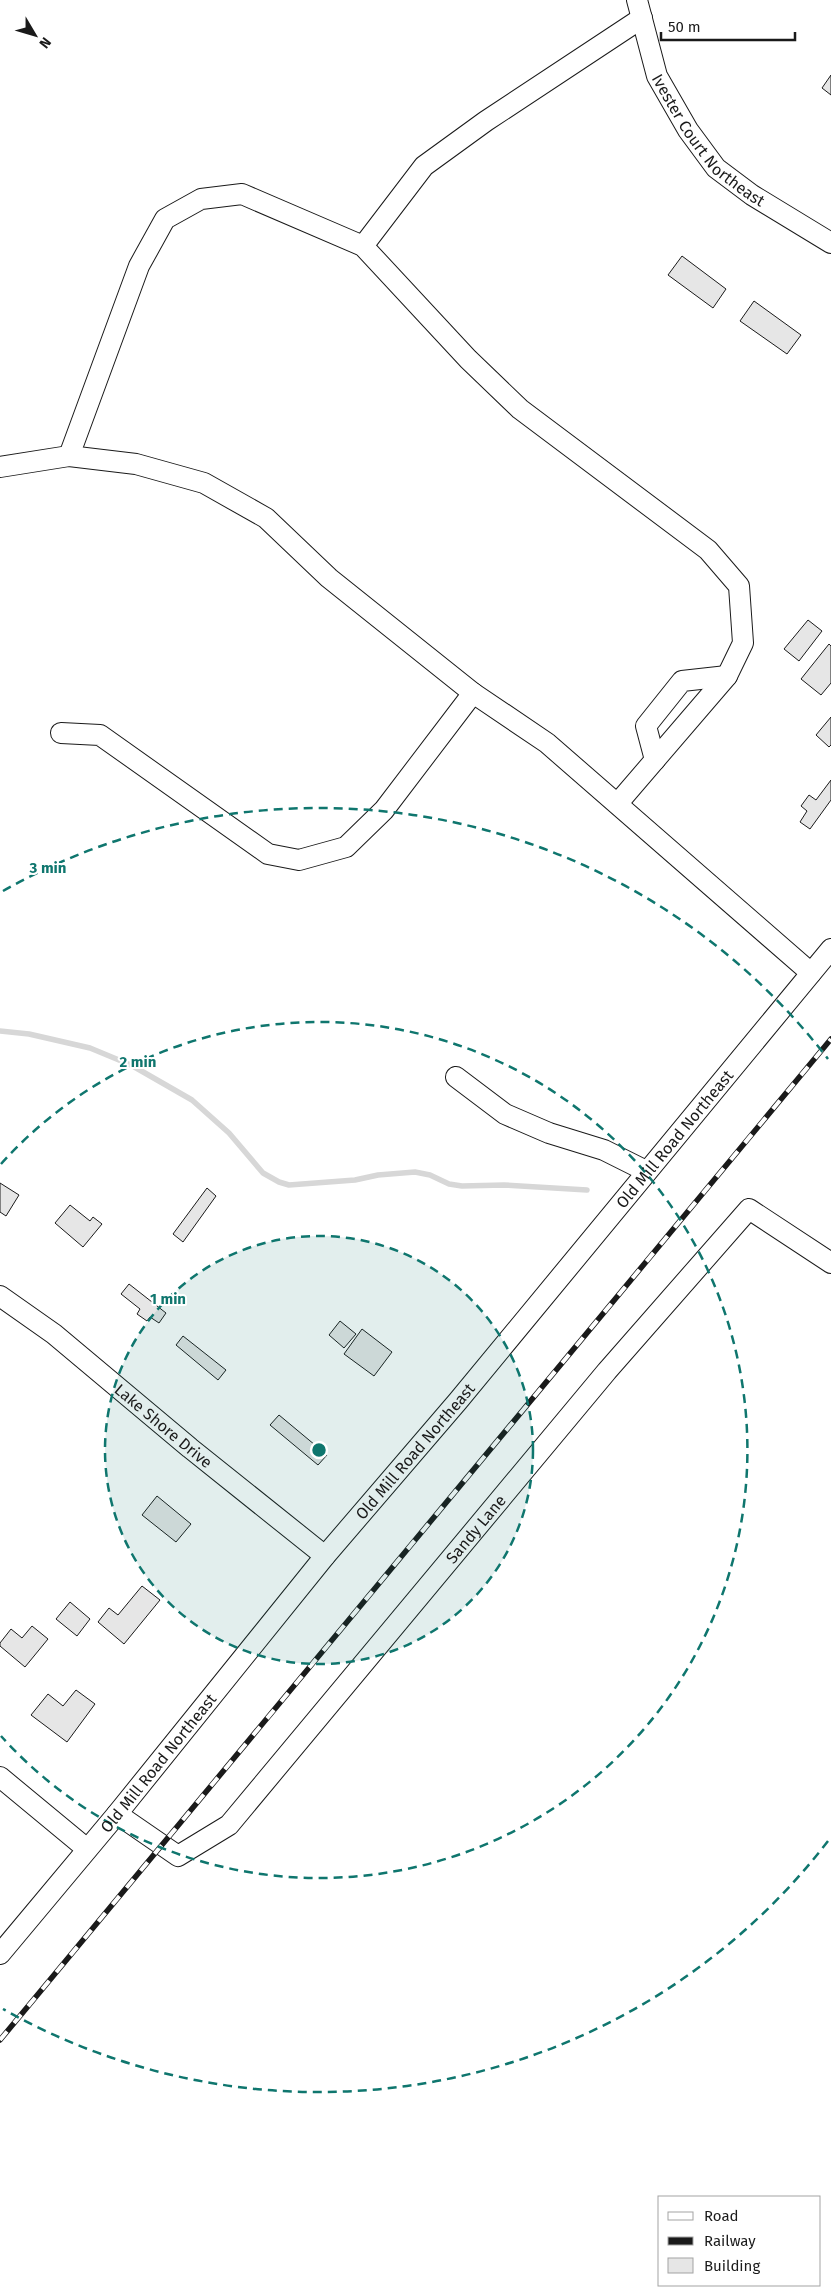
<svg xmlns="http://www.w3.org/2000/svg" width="831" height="2296" font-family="'Fira Sans',sans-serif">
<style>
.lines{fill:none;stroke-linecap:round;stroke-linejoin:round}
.stream{stroke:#d7d7d7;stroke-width:5.5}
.building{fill:#e6e6e6;stroke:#1a1a1a}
.minor-casing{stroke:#1a1a1a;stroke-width:22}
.minor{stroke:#fff;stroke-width:20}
.rail-casing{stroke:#1a1a1a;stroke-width:5.5}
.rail{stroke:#fff;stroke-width:4;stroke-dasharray:11;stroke-linecap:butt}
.ring{fill:none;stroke:#0f766e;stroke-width:2.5;stroke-dasharray:9 6}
.labels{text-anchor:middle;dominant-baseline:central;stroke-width:4;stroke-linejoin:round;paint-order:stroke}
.street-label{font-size:16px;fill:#1a1a1a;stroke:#fff}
.centre{fill:#0f766e;stroke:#fff;stroke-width:2.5}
.ring-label{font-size:15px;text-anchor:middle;font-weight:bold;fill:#0f766e;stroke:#fff;stroke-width:4;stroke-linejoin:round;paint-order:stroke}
</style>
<rect width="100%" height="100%" fill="#fff"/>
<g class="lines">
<path class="stream" d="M0,1031l29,3 61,14 41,17 61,35 37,33 34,40 16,9 10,3 66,-5 23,-5 37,-3 15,3 19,9 13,2 42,-1 83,5"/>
</g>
<path class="building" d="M831,75v20l-9,-7z
M682,256l44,33 -13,19 -45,-33z
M754,301l47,34 -14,19 -47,-33z
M808,620l14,11 -23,30 -15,-12z
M829,644l2,2v37l-10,12 -20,-16z
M831,717v28l-2,2 -13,-12z
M831,780v20l-21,29 -10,-7 7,-11 -6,-5 8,-11 7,5z
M0,1183l19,12 -13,21 -6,-4z
M207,1188l9,8 -33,46 -10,-8z
M70,1205l20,16 3,-4 9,7 -19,23 -28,-24z
M129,1284l37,29 -7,10 -9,-6 -3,4 -10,-7 3,-5 -19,-15z
M340,1321l16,13 -12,14 -15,-13z
M362,1329l30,23 -18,24 -30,-22z
M183,1336l43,34 -8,10 -42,-35z
M279,1415l48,40 -9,10 -48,-40z
M157,1496l34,28 -15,18 -34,-27z
M142,1586l18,14 -36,44 -26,-22 11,-14 9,7z
M70,1602l20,17 -13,17 -21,-17z
M32,1626l16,13 -23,28 -25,-21v-3l11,-14 11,9z
M76,1690l19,14 -28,38 -36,-27 17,-21 15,12z"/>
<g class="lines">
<defs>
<g id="minor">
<path id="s1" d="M637,0l20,76 31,54 28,38 36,27 79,48"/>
<path d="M363,246l61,-80 62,-45 156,-103"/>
<path d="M69,456l70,-190 26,-47 36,-20 41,-5 121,52 105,113 52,50 188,141 31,36 4,57 -16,33 -109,127"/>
<path d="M0,467l69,-11 67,8 68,19 62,35 63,60 144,115 74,50 264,230"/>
<path d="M61,733l39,2 168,119 31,6 47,-13 38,-37 89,-117"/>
<path d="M655,760l-9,-34 36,-45 45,-5"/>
<path d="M456,1077l49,37 44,19 55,17 42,21"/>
<path id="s2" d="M0,1296l54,38 136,114 135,108"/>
<path d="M0,1777l87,72"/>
<path id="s3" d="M117,1814l61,42 51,-31 378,-454 142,-162 82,54"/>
<path id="s4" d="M0,1954l117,-140 208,-258 133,-155 373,-452"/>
</g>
</defs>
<use href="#minor" class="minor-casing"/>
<use href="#minor" class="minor"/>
<defs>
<path id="rail" d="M0,2040l831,-1001"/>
</defs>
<use href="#rail" class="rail-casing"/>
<use href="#rail" class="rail"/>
</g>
<circle cx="319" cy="1450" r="214" fill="#0f766e" fill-opacity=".12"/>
<g class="ring">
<circle cx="319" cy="1450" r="214"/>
<path d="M1 1164A428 428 0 1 1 1 1736"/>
<path d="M828 1841A642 642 0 0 1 3 2009M3 891A642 642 0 0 1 828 1059"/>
</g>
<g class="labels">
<g class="street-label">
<text stroke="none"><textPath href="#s1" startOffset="162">Ivester Court Northeast</textPath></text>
<text stroke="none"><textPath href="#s4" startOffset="1058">Old Mill Road Northeast</textPath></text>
<text stroke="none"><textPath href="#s2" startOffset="209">Lake Shore Drive</textPath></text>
<text stroke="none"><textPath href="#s4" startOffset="652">Old Mill Road Northeast</textPath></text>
<text stroke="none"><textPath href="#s3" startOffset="519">Sandy Lane</textPath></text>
<text stroke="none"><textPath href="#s4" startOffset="248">Old Mill Road Northeast</textPath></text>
</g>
</g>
<circle cx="319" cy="1450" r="8" class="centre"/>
<g class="ring-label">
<text x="48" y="873">3 min</text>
<text x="138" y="1067">2 min</text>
<text x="168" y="1304">1 min</text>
</g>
<rect x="658" y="2196" width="162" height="90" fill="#ffffff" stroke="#a3a3a3"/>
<rect x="668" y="2212" width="25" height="8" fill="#ffffff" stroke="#a3a3a3"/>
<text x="704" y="2221" font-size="15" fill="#1a1a1a">Road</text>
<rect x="668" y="2237" width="25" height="8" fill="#1a1a1a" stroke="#a3a3a3"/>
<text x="704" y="2246" font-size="15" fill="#1a1a1a">Railway</text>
<rect x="668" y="2258" width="25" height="15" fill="#e6e6e6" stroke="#a3a3a3"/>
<text x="704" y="2271" font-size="15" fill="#1a1a1a">Building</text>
<g transform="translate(35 35) rotate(128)" stroke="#ffffff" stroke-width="4" paint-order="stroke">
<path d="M0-4L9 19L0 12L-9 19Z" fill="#1a1a1a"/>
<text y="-8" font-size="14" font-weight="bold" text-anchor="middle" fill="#1a1a1a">N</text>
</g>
<path d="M661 32v8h134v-8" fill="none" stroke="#1a1a1a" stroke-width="2.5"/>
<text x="668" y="32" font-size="15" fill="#1a1a1a" stroke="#ffffff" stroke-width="4" paint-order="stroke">50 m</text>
</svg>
